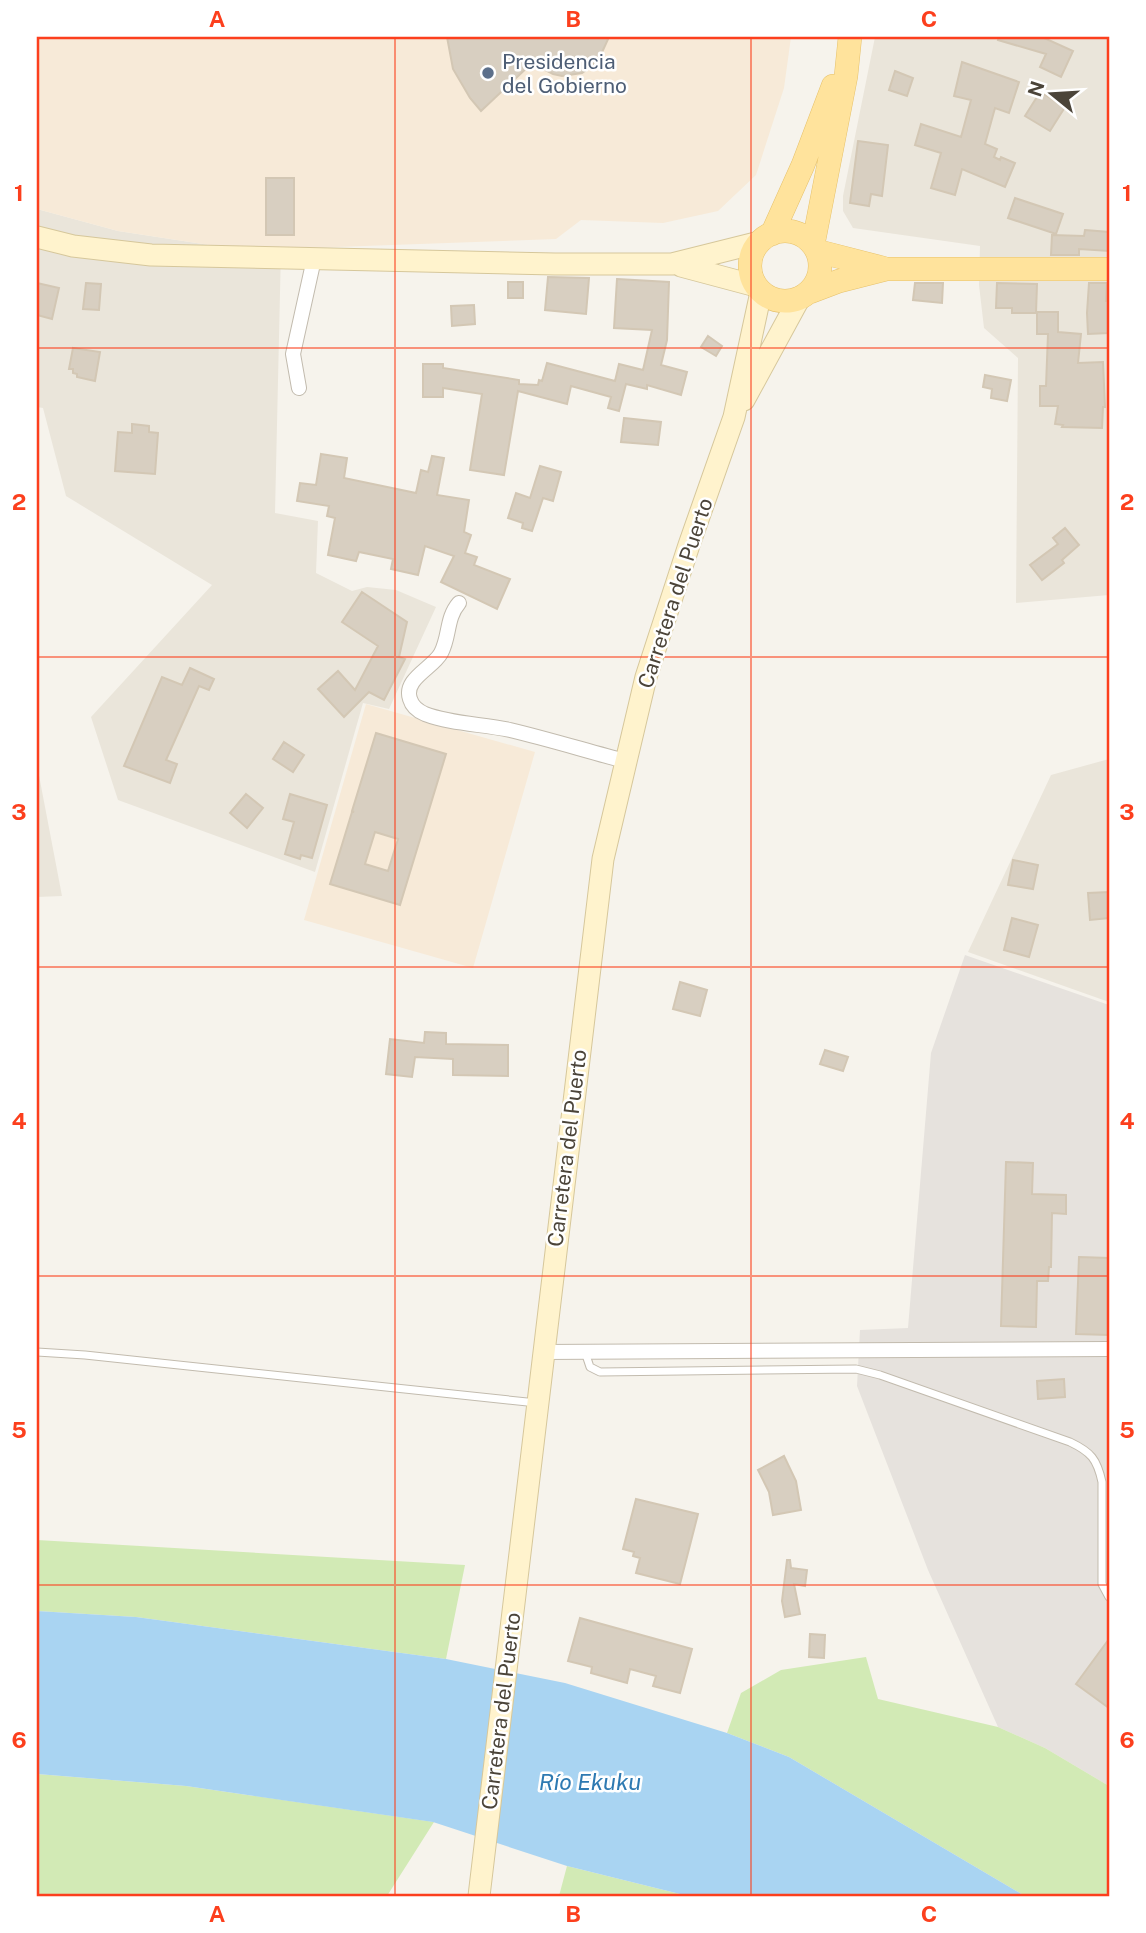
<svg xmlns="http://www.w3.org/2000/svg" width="1146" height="1933" font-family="'Public Sans',sans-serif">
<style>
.residential{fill:#eae5da}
.commercial{fill:#f7ead8}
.industrial{fill:#e6e2dd}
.green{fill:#d2eab5}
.water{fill:#a9d4f2}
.building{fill:#d8cfc1;stroke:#d3c7b4;stroke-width:2;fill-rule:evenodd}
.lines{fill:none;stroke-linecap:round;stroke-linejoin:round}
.service-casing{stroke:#c2bbae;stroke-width:9}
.minor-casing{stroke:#c2bbae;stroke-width:16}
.secondary-casing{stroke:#d6c79b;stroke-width:23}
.primary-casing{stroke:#e6c16a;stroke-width:24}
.service{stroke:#fff;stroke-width:7}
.minor{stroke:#fff;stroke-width:14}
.secondary{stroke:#fff3cd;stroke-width:21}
.primary{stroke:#ffe39c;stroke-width:23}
.grid{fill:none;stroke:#fc3f1d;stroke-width:2;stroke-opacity:0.55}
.service-dot{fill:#5c6f8a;stroke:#fff;stroke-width:2.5}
.labels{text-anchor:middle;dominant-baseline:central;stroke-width:5;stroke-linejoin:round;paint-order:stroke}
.service-label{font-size:21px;fill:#4e5e75;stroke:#fff;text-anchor:start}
.street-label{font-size:21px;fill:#4b4439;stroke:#fff}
.water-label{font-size:23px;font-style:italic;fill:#2e7ab2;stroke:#fff}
.neatline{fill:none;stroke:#fc3f1d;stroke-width:2.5}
.grid-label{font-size:23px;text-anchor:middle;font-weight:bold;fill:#fc3f1d}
</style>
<rect width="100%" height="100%" fill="#f6f3ec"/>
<path class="residential" d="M875,37h234v558l-93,8 2,-245 -34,-30 -5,-43 1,-39 -127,-18 -10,-17v-15z
M37,209l81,22 98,15 65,3 -6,264 43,8 -2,52 36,18 15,-4 29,3 40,17 -47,102 -26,-6 -48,169 -197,-72 -27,-83 121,-132 -146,-89 -23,-88 -6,-1z
M1109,759v243l-141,-50 83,-177z
M37,765l25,131 -25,1z"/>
<path class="commercial" d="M39,37h752l-7,51 -28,87 -38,36 -55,12 -82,-3 -25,19 -275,10 -65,-3 -98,-15 -81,-22v-167z
M366,704l169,48 -62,216 -169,-48z"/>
<path class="industrial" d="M965,955l144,50v781l-64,-38 -47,-21 -70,-157 -71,-184 3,-56 48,-2 23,-275z"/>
<path class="green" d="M37,1540l428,25 -19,94 -310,-42 -99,-6z
M866,1657l12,42 120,28 47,21 64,38v110h-84l-236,-139 -62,-24 14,-40 40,-23z
M37,1774l149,12 248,36 -47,74h-350z
M567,1866l117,29 4,1h-129z"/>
<path class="water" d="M37,1611l99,6 310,42 119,24 162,50 62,24 236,139h-337l-121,-30 -134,-44 -247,-36 -149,-12z"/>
<path class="building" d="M447,37h162l-11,24 -16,12 -20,3 -9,-2 -21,-11 -51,48 -11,-13 -17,-29z
M999,37h43l31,14 -12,26 -21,-10 6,-13 -48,-14z
M962,62l57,20 -10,31 -14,-5 -10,36 12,5 -3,8 6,3 1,-3 14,6 -10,24 -43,-18 -7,26 -24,-7 10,-35 -26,-8 6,-21 40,13 10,-37 -17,-4z
M895,71l18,7 -6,18 -18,-6z
M1040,92l25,15 -15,24 -25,-15z
M858,141l30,4 -6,51 -11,-2 -2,12 -19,-3z
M266,178h28v57h-28z
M1015,198l48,16 -7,20 -48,-16z
M1085,230l24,2v19l-30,-2v6h-28l1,-20 32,1z
M548,277l41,1 -3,36 -41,-4z
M617,279l52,3 -2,58 -6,25 26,7 -6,23 -34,-10v4l-21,-5 -7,27 -11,-3 3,-11 -40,-11 -4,18 -49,-13 -14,84 -34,-5 12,-76 -39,-6v9h-20v-33h20v4l76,12v4l19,1 1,-5 3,1 5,-18 68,18 4,-17 24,6 9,-40 -38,-2z
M508,282h15v16h-15z
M37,283l22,5 -7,31 -15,-4z
M86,283l15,1 -2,26 -16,-1z
M915,283h28l-1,20 -29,-3z
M997,283l40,1 -1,29h-24v-5h-16z
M1089,283h18l-1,18h3v32l-21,1 -1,-21z
M474,305l1,19 -23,2 -1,-20z
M1037,312h21v20l23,2 -3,29 25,-1 2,45h-2l-1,21 -40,-1 1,-2 -8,-1 3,-18h-18v-20h6l2,-52h-11z
M708,336l14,10 -6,10 -15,-9z
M73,348l27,4 -5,29 -18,-4v-3l-4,-1v-4h-4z
M985,375l26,5 -4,21 -16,-3 1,-9 -9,-2z
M624,418l37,4 -3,23 -37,-3z
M132,424l17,2v6l9,1 -3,41 -40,-3 3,-39 14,1z
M321,454l26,4 -3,20 72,15 5,-23 7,2 4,-16 12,2 -7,37 32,5 -5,32 7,3 -6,18 12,4 -3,8 36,14 -13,30 -56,-27 13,-26 -29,-10 -7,29 -27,-6 2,-10 -34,-7 -3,9 -28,-6 7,-37 -8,-2 2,-10 -32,-5 3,-18 16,2z
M540,466l21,6 -8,29 -10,-3 -11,33 -10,-3 1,-5 -15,-5 8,-25 14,5z
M1065,528l14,17 -17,15 2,3 -22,17 -12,-15 28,-21 -5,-6z
M362,592l45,30 -8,35 6,2 -21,41 -15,-8 -25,25 -26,-28 20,-18 17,19 23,-44 -36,-24z
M190,668l24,11 -5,11 -10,-4 -33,74 11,4 -7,19 -46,-17 38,-89 20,8z
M376,733l70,21 -46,151 -70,-21 22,-72h2l-2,-1zM375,832l23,7 -10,32 -23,-7z
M284,742l20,13 -11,17 -20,-13z
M246,794l17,14 -16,20 -17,-15z
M290,794l37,11 -15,53 -11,-3 -1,4 -15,-5 9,-32 -11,-3z
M1013,860l25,5 -5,24 -25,-4z
M1109,892v26l-19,2 -2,-27z
M1012,918l26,7 -9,32 -25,-7z
M680,982l27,8 -7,26 -27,-7z
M425,1032l21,1v11l62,1v31l-55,-1v-16l-38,-2 -3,20 -26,-3 4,-35 34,4z
M825,1050l23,7 -5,14 -23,-7z
M1006,1162l27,1 -1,31 34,1v19l-14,-1 -1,54h-2l-1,14h-11l-1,46 -35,-1z
M1079,1257l30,1v77l-33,-1z
M1064,1379l1,18 -27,2 -1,-18z
M784,1456l12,25 5,29 -28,5 -4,-23 -11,-22z
M636,1499l62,15 -18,70 -44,-11 4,-15 -7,-2 1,-4 -11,-3z
M787,1560h3l1,8 16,2 -2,16 -11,-2 6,30 -15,3 -3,-16z
M580,1618l112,31 -12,44 -27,-7 3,-10 -26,-7 -3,14 -36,-10 1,-6 -24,-6z
M810,1634l15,1 -1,23 -15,-1z
M1109,1639v69l-33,-24z"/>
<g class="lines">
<defs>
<path id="service" d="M37,1352l48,3 452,48
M585,1352l5,15 10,5 256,-3 24,6 190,67c21,10 27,17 32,40v102l7,13"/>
<path id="minor" d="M299,388l-6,-34 21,-95
M459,603c-13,15 -9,33 -18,50 -8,15 -38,26 -31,46 2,7 8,12 15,15 26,10 57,10 85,16 38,9 77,21 115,31
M543,1352l566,-3"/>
<path id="secondary" d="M37,237l36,9 78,9 404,9h117l88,-22
M681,266l75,20
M744,400l55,-101
M479,1896l124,-1037 43,-182 43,-132 45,-128 27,-125"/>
<path id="primary" d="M750 266a35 35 0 1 1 70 0a35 35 0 1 1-70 0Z
M772,234l31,-69 30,-79
M813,245l33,-169 4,-39
M817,251l66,17
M810,292l29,-11 47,-12h223"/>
</defs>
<use href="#service" class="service-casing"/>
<use href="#minor" class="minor-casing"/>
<use href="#secondary" class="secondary-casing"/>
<use href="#primary" class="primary-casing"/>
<use href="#service" class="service"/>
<use href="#minor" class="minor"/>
<use href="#secondary" class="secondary"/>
<use href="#primary" class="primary"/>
</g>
<path class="grid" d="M395,37v1859M751,37v1859M37,348h1072M37,657h1072M37,967h1072M37,1276h1072M37,1585h1072"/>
<circle class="service-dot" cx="488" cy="73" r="7"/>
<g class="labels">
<g class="service-label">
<text x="502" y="61">Presidencia<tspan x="502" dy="24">del Gobierno</tspan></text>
</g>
<g class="street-label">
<text transform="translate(675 593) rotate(-72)">Carretera del Puerto</text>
<text transform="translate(567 1148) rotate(-83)">Carretera del Puerto</text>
<text transform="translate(501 1711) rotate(-83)">Carretera del Puerto</text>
</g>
<g class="water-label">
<text x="590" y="1781">Río Ekuku</text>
</g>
</g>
<rect width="1146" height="1933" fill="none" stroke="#ffffff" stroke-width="77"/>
<g transform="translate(1052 94) rotate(288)" stroke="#ffffff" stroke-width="5" paint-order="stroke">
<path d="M0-5L12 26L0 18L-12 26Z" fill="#4b4439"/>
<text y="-10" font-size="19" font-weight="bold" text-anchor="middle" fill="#4b4439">N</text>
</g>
<rect x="38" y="38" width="1070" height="1857" class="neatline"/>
<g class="grid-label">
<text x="217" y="27">A</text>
<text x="573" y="27">B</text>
<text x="929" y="27">C</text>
<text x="19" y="201">1</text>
<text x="1127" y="201">1</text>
<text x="19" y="510">2</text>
<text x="1127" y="510">2</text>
<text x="19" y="820">3</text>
<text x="1127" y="820">3</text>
<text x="19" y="1129">4</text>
<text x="1127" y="1129">4</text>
<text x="19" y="1438">5</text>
<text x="1127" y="1438">5</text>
<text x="19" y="1748">6</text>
<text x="1127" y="1748">6</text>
<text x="217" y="1922">A</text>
<text x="573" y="1922">B</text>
<text x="929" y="1922">C</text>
</g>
</svg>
